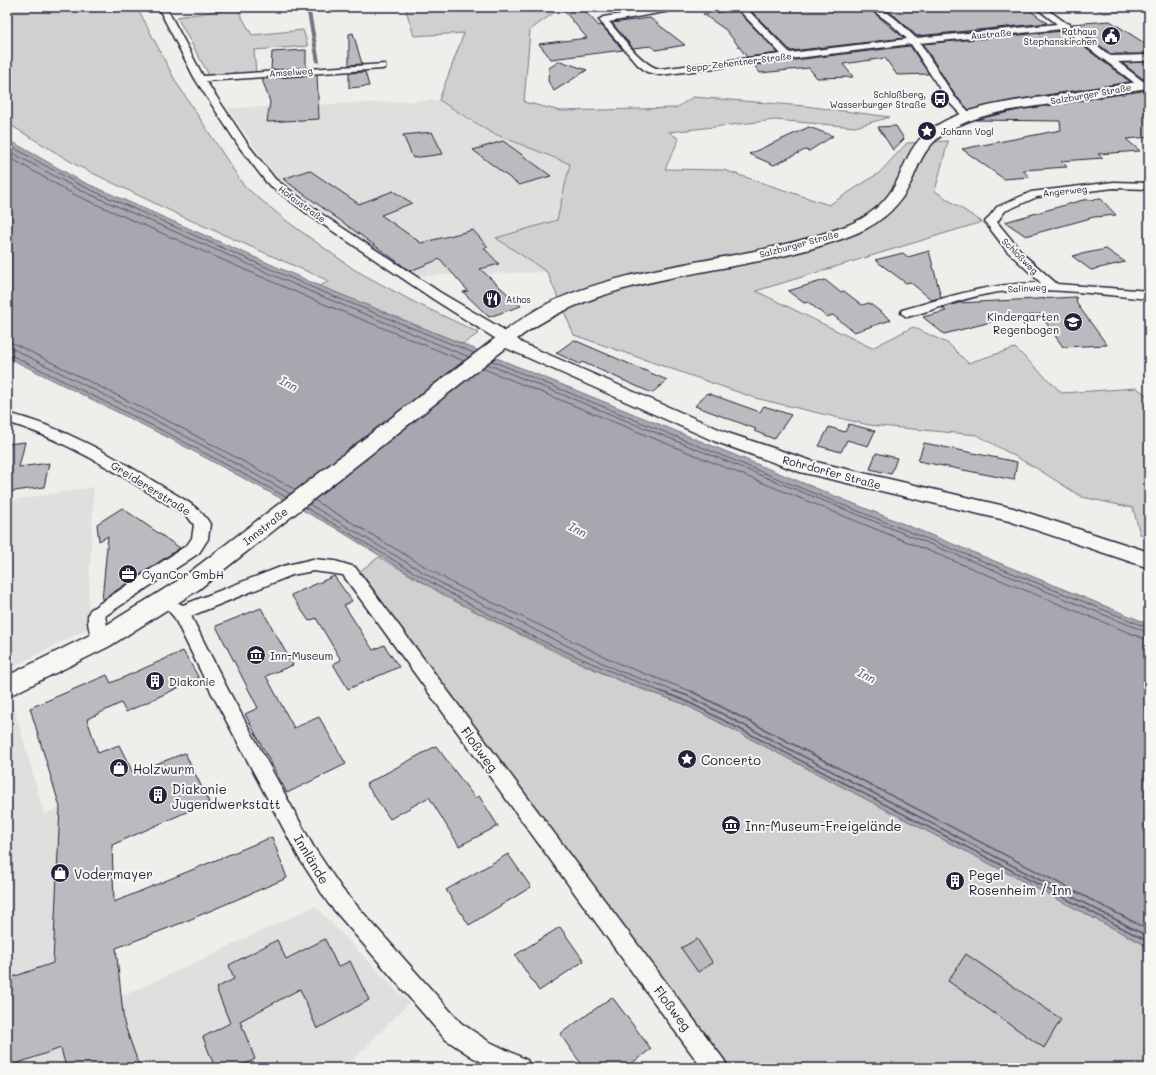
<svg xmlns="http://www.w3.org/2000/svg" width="1156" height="1075" font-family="Mali,sans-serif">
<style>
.built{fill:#dfdfde}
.green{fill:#d0d0d1;stroke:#797986}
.water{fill:#a7a7af;stroke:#727281}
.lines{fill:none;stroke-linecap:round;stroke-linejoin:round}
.shore-far1{stroke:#575769;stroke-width:1}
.shore{stroke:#575769;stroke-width:1.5}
.stream{fill:#727281;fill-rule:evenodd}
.building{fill:#bbbbbf;stroke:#22223b}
.street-casing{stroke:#22223b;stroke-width:3}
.secondary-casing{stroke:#22223b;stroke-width:3}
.street{fill:#f6f6f2;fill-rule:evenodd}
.secondary{fill:#f6f6f2;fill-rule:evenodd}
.labels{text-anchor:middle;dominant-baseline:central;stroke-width:4;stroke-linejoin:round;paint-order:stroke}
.far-poi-label{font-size:9px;fill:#22223b;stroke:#f6f6f2;text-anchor:end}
.far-street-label{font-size:9px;fill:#22223b;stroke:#f6f6f2}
.poi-label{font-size:11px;fill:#22223b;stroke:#f6f6f2;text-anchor:start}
.street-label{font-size:11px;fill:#22223b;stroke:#f6f6f2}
.water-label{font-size:12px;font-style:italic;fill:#575769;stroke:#f6f6f2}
.near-street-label{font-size:13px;fill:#22223b;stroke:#f6f6f2}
.near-poi-label{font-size:13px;fill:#22223b;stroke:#f6f6f2;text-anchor:start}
</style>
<rect width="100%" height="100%" fill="#eeeeeb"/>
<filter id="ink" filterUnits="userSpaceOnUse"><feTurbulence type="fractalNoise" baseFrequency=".025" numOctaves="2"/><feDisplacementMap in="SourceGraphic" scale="8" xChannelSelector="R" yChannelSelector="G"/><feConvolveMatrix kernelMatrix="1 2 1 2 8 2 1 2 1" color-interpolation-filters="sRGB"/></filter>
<g filter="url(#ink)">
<path class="built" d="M439,100l51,32 80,32 -13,56 -61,18 52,34 -133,4 -137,-96 -51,-72z
M94,487l-7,142 -80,41v-169z
M14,707l30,107 67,-27 5,161 5,49 194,-91 94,97 -64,65h-338v-359z"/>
<path class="green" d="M7,7h130l39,75 68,104 44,36 67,48 59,32 65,31 -16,11 -143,-58 9,-5 -148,-65 -103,-50 -71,-43z
M405,7h148l2,5 -25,18 -6,72 37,9 115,-3 17,-11 112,9 85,11 -35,10 -80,-7 -106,12 10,7 -14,30 59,1 105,35 50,-32 28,-30 41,-2 -13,50 47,31 -226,69 116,57 41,-21 36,17 19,19 47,-15 47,45 75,-5 12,9v140l-9,-3 -7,-26 -51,-11 -46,-29 -59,-33 -108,-10 -114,-27 -181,-63 -27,-63 -51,-34 61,-18 13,-56 -80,-32 -51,-32 25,-67 -50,3z
M1093,7h56v1l-45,5z
M237,8l15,27 51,-5 5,16 -54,4 2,23 -46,4 -33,-60z
M379,557c77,45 155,88 237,122 22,10 46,17 68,25l465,243v121h-427l-362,-497z"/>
<path class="water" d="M7,139l74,42 239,105 829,338v323l-465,-243 -68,-25 -104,-49 -65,-33 -115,-71 -163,-88 -162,-81z"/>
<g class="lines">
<path class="shore-far1" d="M7,144l73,41 238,105 156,63
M7,150l71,39 238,105 153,63
M7,156l68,39 239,105 150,61
M7,342l8,2 161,81 120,65
M7,348l6,1 161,81 117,64
M7,353l164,82 115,62
M492,361l316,130 341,137
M487,364l662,269
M482,368l660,270 7,1
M314,500l140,84 168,81 71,27
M309,504l142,85 168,82 58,21
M305,507c48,28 95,58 143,85 68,39 142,72 214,100"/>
<path class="shore" d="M660,691l26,10 463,241
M674,691l14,5 461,241
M691,691l458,239"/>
<path class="stream" d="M306,7h4l10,55 -2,1 -2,-1z"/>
</g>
<path class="building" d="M561,7h20l18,19 2,-1 22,25 -72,9 -12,-15 48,-6z
M758,7h109l37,31 -113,13 -43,-43z
M878,7h147l22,16 -130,13 -22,-20z
M737,10l41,43 -31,4 -21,-27 -23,-16z
M650,18l35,27 -29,5 -5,-4 -18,2 -21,-25z
M1110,21l39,25v8h-38l-39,-30z
M1063,31l67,51 -116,18 -45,10 -14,-15 -32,-51z
M353,33l9,31 -13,1v-31z
M910,46l19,28 -32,1 -12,-17 -42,6 10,13 -36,1 -8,-10 -49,5 -6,-8z
M306,50v18l-35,2 1,-18z
M560,61l27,9 -33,21 -6,-10 1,-13z
M1149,62v17h-6l-21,-16z
M365,72l4,14 -20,2v-15z
M317,75l2,44 -52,3 3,-20 -8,-23z
M1149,90v47l-23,2 14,12 -42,3 5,4 -42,3 6,6 -44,3 6,7 -25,2 -42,-30 99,-19 -1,-9 -84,-1 3,-1 39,-9z
M896,126l8,13 -11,11 -15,-23z
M809,127l24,9 -24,15 -4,-1 -31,15 -25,-11z
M432,132l11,22 -30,4 -10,-23z
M503,141l48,35 -32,9 -46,-35z
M309,170l50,34 34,-13 19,12 -31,12 40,28 52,-13 15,17 -4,1 15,16 -19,5 41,37 -32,11 -26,-25 5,-1 -28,-32 -30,12 -127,-92z
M1101,199l15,16 -22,2 -68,19 -21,-14 78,-22z
M1106,249l19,13 -34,8 -19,-14z
M929,251l12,46 -9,3 -22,-18 -4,1 -31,-23 28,-7 5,4z
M825,280l15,12 4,-1 18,14 7,-2 22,17 -37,12 -21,-17 -6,2 -19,-15 -4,1 -16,-12z
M1076,297l1,7 30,41 -44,2 -23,-33 -41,6 -55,14 -21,-17 23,-6 -4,-3 16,-5z
M574,340l58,25 35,15 -15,13 -70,-31 -2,2 -24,-11z
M707,393l53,19 4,-6 27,9 -17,24 -20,-8 2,-2 -61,-23z
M849,424l26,7 -7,15 -21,-6 -6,12 -22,-6 10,-19 16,5z
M25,442l-6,25 30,-4 -5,24 -37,5v-48z
M924,443l93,19 -3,18 -96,-19z
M876,453l21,5 -6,16 -21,-5z
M122,508l58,40 -78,52 6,-64 -9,5 -2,-17z
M334,576l18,25 -8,4 29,45 11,-5 15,22 -51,22 -15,-25 8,-4 -25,-42 -7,3 -18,-26z
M261,608l32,57 -27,11 28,52 25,-11 27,47 -59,29 -42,-79 13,-6 -42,-82z
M183,651l16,27 -73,34 -5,-9 -34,16 11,34 21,-8 14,28 52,-20 24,49 -97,43 2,57 158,-65 15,41 -103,44 -68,26 8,75 16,45h-74l-5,-20 -54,19v-88l46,-16 7,-156 -30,-99 77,-33 4,8z
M436,746l39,52 4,-2 19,30 -39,20 -30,-49 -39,22 -24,-35z
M508,854l23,33 -62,38 -23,-35z
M560,927l24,34 -45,30 -24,-36z
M325,939l13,28 12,-6 19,39 -52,29 -17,-40 -60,32 15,38 -17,9h-23l-12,-31 27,-14 -14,-35 18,-9 -5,-14 48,-25 9,19z
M697,939l16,24 -15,9 -17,-24z
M966,954l95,65 -17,29 -96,-67z
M612,997l39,52 -26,19h-41l-24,-34z"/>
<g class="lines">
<defs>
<path id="street" d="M158,7h8l37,69 182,-12v4l-3,1 -176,12 43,65 26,33 45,34 121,80 58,34 14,12 -2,3h-10l-68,-43 -121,-82 -45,-34 -27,-35 -45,-69z
M666,7h19l-4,2 -72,13c13,14 33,44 51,47l121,-15 -45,-47h9l45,46 117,-14 -17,-16 -22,-16c20,0 34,18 48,31l141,-14 -22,-17h9l22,16 4,1 1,3 40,29 38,-1v6l-31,1 30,23 -5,3 -3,-1 -77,-58 -143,14 34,53 20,21 -5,3 -4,-1 -18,-19 -36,-56 -251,31 -13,-3 -9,-7 -39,-45 4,-3z
M1114,182l35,1v6l-35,-1 -77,9 -32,14 -8,11 27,33 33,29 92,7v8c-50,-4 -100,-13 -150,-7 -32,4 -61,17 -92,25l-6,-4 1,-3c50,-14 87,-27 139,-27l-34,-32 -22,-29 12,-15 34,-15z
M7,413c56,14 105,42 153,72 19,12 39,20 50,39l-2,15 -9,14 -94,63 5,24 -3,5 -6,2 -6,-2c-5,-9 -10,-27 -5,-35l97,-65 5,-7 2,-13 -6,-8c-58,-36 -115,-75 -181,-95z
M313,559l22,2 20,6 369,493 4,8h-26l-359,-493 -30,-4 -21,4 -101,41 35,70 87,160 29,43 119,134 27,18 39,19 4,8h-37l-22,-11 -27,-18 -117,-136 -29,-45 -90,-170 -35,-71 -9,-10 3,-4 6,-2 9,4 100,-39z"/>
<path id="secondary" d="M1149,80v8c-26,3 -51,9 -77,13 -42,7 -109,10 -140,43 -9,9 -14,22 -19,34 -11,26 -30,44 -56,55 -111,46 -241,32 -340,106l5,4 206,90 84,28 201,47 136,44v16l-140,-47 -209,-49 -86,-31 -208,-93 -308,242 -88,56 -103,51v-21l85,-42 90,-56 311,-238c18,-14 37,-28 58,-38 92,-42 198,-40 292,-75 25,-9 45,-25 56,-50 6,-14 12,-30 24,-41 35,-33 104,-36 150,-43 25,-4 50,-9 76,-13z"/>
</defs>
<use href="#street" class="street-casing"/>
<use href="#secondary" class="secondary-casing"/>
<use href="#street" class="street"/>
<use href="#secondary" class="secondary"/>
</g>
</g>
<defs>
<symbol id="civic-disc" viewBox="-11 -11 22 22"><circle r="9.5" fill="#22223b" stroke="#f6f6f2"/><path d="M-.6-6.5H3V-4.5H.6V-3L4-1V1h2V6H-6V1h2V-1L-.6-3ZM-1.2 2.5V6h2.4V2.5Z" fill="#fff"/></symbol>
<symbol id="bus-disc" viewBox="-11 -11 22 22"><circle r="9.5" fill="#22223b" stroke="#f6f6f2"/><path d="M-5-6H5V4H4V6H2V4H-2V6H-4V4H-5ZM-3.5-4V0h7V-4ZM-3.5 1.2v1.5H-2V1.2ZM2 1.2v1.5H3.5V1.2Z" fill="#fff"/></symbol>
<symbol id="sight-disc" viewBox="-11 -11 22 22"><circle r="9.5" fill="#22223b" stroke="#f6f6f2"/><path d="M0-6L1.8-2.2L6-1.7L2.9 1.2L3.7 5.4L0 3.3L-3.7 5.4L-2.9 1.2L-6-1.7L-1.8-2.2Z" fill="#fff"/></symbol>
<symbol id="restaurant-disc" viewBox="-11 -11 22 22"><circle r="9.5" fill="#22223b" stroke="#f6f6f2"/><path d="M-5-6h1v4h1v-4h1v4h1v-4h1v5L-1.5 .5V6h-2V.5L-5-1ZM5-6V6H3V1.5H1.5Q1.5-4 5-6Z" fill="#fff"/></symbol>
<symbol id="school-disc" viewBox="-11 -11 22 22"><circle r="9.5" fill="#22223b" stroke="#f6f6f2"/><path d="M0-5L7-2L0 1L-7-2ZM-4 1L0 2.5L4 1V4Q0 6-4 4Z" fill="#fff"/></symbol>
<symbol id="office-disc" viewBox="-11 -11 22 22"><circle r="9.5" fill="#22223b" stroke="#f6f6f2"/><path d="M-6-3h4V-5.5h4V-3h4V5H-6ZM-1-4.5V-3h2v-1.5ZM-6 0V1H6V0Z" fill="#fff"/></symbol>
<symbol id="museum-disc" viewBox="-11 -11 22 22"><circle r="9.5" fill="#22223b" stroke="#f6f6f2"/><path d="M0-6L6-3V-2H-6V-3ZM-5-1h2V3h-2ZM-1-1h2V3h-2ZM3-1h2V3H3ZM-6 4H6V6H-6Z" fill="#fff"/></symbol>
<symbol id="building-disc" viewBox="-11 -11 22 22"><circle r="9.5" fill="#22223b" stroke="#f6f6f2"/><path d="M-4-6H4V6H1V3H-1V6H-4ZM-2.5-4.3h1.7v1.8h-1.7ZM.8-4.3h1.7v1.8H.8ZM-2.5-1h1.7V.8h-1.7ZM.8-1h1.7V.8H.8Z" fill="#fff"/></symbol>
<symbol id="shop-disc" viewBox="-11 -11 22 22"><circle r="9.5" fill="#22223b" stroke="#f6f6f2"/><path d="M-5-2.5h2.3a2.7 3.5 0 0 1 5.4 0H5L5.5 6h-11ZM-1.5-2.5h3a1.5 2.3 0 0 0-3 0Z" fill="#fff"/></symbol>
</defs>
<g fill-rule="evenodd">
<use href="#civic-disc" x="1100" y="25" width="22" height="22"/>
<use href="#bus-disc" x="929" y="88" width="22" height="22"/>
<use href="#sight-disc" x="916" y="120" width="22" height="22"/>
<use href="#restaurant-disc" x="481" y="288" width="22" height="22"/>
<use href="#school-disc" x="1062" y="311" width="22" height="22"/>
<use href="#office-disc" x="117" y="563" width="22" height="22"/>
<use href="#museum-disc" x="245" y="644" width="22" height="22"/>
<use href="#building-disc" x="144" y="670" width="22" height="22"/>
<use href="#sight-disc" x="676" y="748" width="22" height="22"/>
<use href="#shop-disc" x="108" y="757" width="22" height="22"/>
<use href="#building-disc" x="147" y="784" width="22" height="22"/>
<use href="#museum-disc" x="720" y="814" width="22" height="22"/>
<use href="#shop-disc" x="49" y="862" width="22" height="22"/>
<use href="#building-disc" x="944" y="870" width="22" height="22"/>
</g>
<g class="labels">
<g class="far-poi-label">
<text x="1097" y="31">Rathaus<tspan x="1097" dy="10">Stephanskirchen</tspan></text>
<text x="926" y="94">Schloßberg,<tspan x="926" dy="10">Wasserburger Straße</tspan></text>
<text x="941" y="131" text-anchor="start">Johann Vogl</text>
<text x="506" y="299" text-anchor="start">Athos</text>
</g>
<g class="far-street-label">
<text transform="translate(991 34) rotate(-5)">Austraße</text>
<text transform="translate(739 62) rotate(-7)">Sepp-Zehentner-Straße</text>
<text transform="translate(291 72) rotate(-4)">Amselweg</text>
<text transform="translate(1091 94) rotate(-10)">Salzburger Straße</text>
<text transform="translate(1065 191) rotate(-6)">Angerweg</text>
<text transform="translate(302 204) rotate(36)">Hofaustraße</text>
<text transform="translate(799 244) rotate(-15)">Salzburger Straße</text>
<text transform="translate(1020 256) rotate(45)">Schloßweg</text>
<text transform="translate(1027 288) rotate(-3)">Salinweg</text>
</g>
<g class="poi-label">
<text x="1059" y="316" text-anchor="end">Kindergarten<tspan x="1059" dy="13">Regenbogen</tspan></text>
<text x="142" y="574">CyanCor GmbH</text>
<text x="270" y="655">Inn-Museum</text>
<text x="169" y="681">Diakonie</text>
</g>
<g class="street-label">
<text transform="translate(832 472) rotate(15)">Rohrdorfer Straße</text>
<text transform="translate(151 488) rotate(32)">Greidererstraße</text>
<text transform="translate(265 526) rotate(-38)">Innstraße</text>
</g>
<g class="water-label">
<text transform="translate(289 383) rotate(27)">Inn</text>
<text transform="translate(578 529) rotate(27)">Inn</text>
<text transform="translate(867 675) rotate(27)">Inn</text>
</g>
<g class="near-street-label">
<text transform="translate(480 749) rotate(54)">Floßweg</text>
<text transform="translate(312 859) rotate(59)">Innlände</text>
<text transform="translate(673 1008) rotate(53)">Floßweg</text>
</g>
<g class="near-poi-label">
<text x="701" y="759">Concerto</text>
<text x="133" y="768">Holzwurm</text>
<text x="172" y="788">Diakonie<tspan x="172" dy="15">Jugendwerkstatt</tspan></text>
<text x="745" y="825">Inn-Museum-Freigelände</text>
<text x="74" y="873">Vodermayer</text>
<text x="969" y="874">Pegel<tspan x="969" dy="15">Rosenheim / Inn</tspan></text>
</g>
</g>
<rect width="1156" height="1075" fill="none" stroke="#f6f6f2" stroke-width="24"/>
<rect x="12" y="12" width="1132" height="1051" fill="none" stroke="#22223b" stroke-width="1.5" filter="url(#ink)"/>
</svg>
